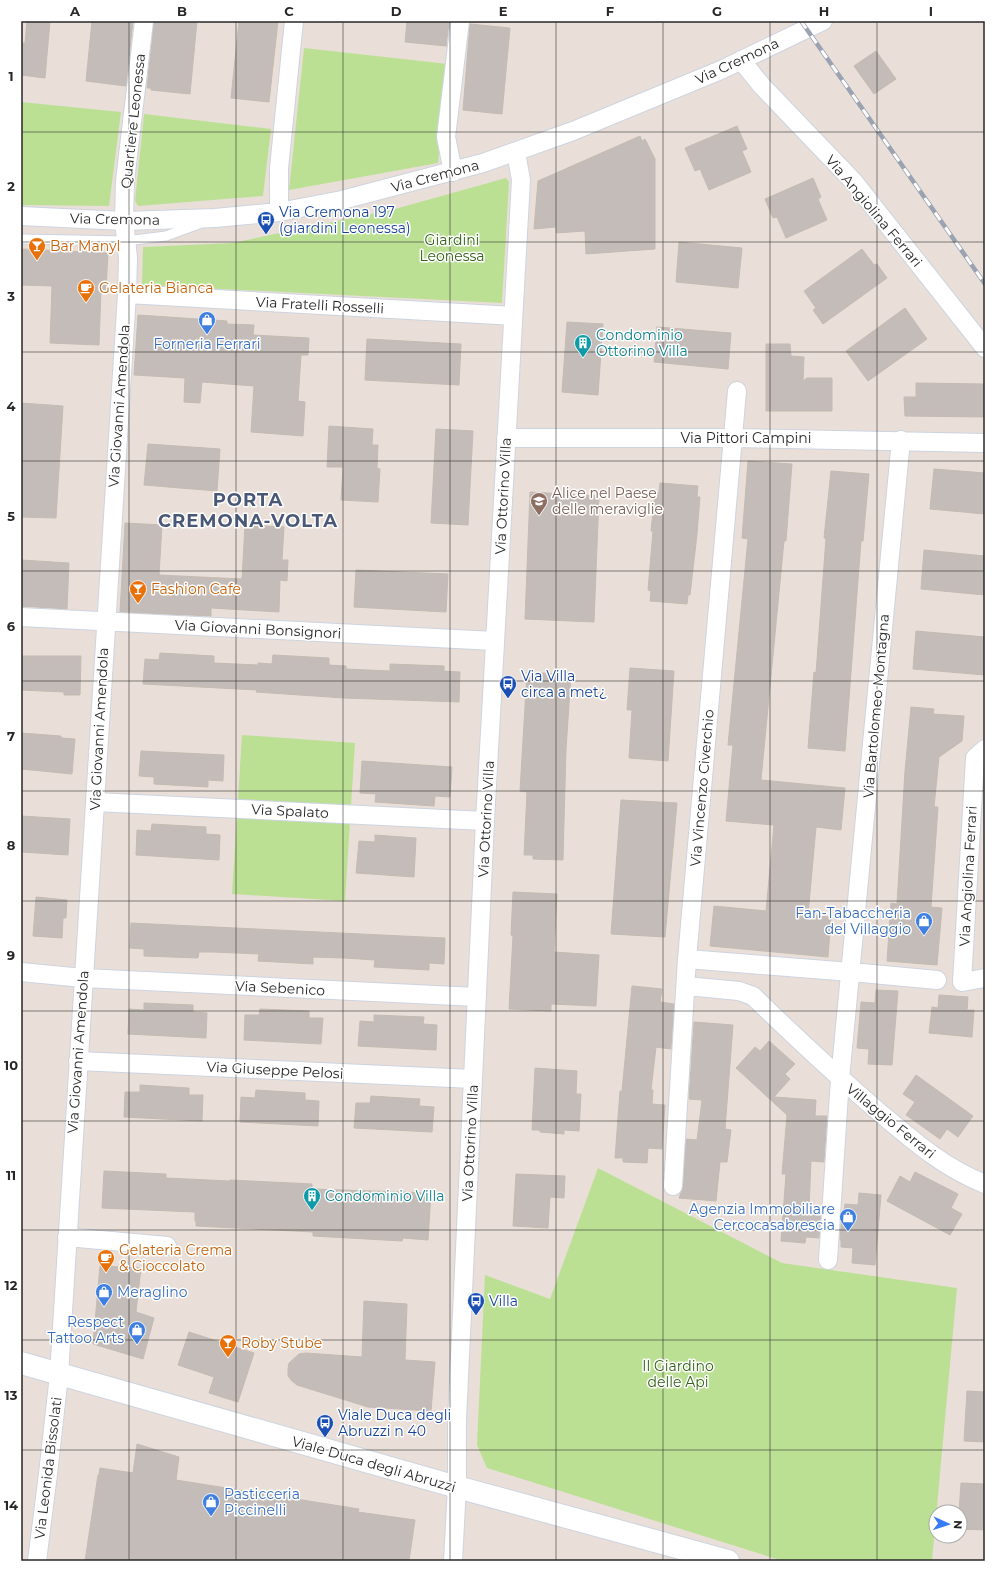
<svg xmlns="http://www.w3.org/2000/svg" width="1006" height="1582" font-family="Montserrat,sans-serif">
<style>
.green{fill:#bbe094}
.building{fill:#c4bcb8;stroke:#c4bbb2}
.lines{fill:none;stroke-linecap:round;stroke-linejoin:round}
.lane-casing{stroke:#cdd4e0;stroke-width:11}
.street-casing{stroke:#cdd4e0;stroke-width:20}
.secondary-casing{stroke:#cdd4e0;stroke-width:24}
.lane{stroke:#fff;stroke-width:9}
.street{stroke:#fff;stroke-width:18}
.secondary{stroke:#fff;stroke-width:22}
.rail-casing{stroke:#9ba2b1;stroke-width:4.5}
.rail{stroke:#fff;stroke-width:3;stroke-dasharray:9;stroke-linecap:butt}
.grid{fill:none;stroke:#272727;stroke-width:1;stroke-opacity:0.55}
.labels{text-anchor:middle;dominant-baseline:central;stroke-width:3;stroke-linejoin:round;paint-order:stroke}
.street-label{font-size:14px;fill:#272727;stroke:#fff}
.transit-label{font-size:14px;fill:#164399;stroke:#fff;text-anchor:start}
.park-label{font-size:14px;fill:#346119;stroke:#fff}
.food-label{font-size:14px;fill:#c56008;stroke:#fff;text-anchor:start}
.culture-label{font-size:14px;fill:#0d838f;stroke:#fff;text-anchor:start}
.shop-label{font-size:14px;fill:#366cbe;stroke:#fff;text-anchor:end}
.education-label{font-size:14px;fill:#785e54;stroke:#fff;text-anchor:start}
.district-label{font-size:18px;font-weight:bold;letter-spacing:1px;fill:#485876;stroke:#fff}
.neatline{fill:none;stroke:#272727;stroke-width:1.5}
.grid-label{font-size:13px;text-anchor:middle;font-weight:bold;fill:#272727}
</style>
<rect width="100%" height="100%" fill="#e9dfd8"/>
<path class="green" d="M304,48l144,16 -10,99 -149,27z
M21,102l100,10 -12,94 -88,-1z
M144,114l127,15 -8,67 -125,10 -3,-5z
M506,178l3,4 -7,121 -360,-18 1,-37 1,-1 89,-4 32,-7 130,-27z
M242,735l113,8 -10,158 -113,-7z
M598,1168l184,95 175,25 -25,273h-149l-296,-93 -10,-23 8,-170 65,24z"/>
<path class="building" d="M27,21h23l-5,57 -24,-3v-32h4z
M92,21h41l-7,65 -40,-5z
M154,21h43l-7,73 -39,-4v-2h-4z
M239,21h39l-9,81 -38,-4z
M407,21l42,1 -3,24 -41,-4z
M470,24l40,4 -8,86 -39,-4z
M876,51l20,28 -22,15 -20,-28z
M737,126l10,23 -5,2 9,21 -42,18 -9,-21 -5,2 -10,-23z
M640,136l2,5 3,-2 10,20v90l-69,5 -1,-23 -29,2v-6l-22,2 4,-48z
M813,178l8,19 -3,2 9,21 -41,18 -9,-21 -4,1 -8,-19z
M679,242l63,6 -4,40 -62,-6z
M21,249l87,4 -2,37h-5l-2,55 -49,-2 2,-57 -31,-1z
M862,249l12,16 3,-1 10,14 -64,46 -10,-14 3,-2 -12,-17z
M905,308l22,31 -59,42 -22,-30z
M138,315l89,6v3l27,1 -1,10 56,3 -1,17h-7l-3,46 7,1 -2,34 -52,-4 3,-46 -52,-4 -2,21 -16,-1 1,-24 -51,-3z
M567,322l36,2 -5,71 -36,-3z
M657,327l74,6 -3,36 -74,-7z
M367,339l94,5 -2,41 -94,-5z
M766,344h24l1,12 13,1 -1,24 4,-3h25v33h-66z
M916,383l69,1v33l-80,-1 -1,-19h12z
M21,403l42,3 -7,112 -35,-1z
M329,426l44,3 -1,16h6l-1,23 3,1 -2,33 -37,-2 2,-33h-16z
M436,429l37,2 -5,94 -37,-2z
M148,444l72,5 -3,42 -73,-6z
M748,461l44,3 -6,77h-2l-23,239 84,8 -4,42 -25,-3 -8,88 23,2 -3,40 -118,-11 4,-40 52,5 8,-86 -48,-4 7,-76h-5l20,-206 -6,-1z
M934,469l51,4v41l-55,-5z
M831,471l38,3 -6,67h-2l-16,210 -37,-3 6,-76 2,1 10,-135h-2z
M660,483l38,3 -1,11h3l-3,37 -7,61h-2l-1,9 -37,-3 1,-10 -3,-1 5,-59h-2l4,-39 4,1z
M530,492l69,4 -5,126 -69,-3z
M125,523l37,2 -3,50 83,4 3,-54 39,2 -2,33h6l-1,21 -7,-1 -1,32 -68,-4v8l-91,-4z
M924,550l61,6v39l-64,-6z
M21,560l48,3 -2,46 -46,-3z
M356,570l92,4 -2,38 -92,-5z
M916,631l69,6v38l-72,-6z
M160,653l54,3v7l44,2v-2l14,1 1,-9 56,3v7l17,1v3l44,2v-7l54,2v5l16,1 -1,30 -115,-4 -88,-6 1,-2 -114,-6 2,-25 14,1z
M21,656h60l-1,39h-16v-3l-43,-2z
M630,668l44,3 -6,90 -39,-3 3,-48h-5z
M527,672l44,3 -5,74 -3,111 -30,-1v-4h-9l3,-63 -7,-1z
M911,707l23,2 -1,5 31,2 -2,25 -23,16 -5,50h4l-7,100 11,1 -5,57 -50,-4 4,-58 6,1 8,-133z
M21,733l40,3v2l14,1 -3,35 -51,-5z
M141,751l83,4 -1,26 -15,-1v7l-54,-3v-7l-15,-1z
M362,761l90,6 -2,30 -15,-1 -1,10 -59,-4 1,-8 -16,-1z
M621,800l56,3 -12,134 -54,-3z
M21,816l49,3 -2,36 -47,-3z
M152,824l54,3v7l14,1 -1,25 -83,-5 1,-25 14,1z
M375,835l41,3 -2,39 -58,-4 3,-32 16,1z
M513,892l44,2 -3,58 45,3 -3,51 -45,-2v7l-42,-2 4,-73 -2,-1z
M36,897l31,3 -1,18h-3l-1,20 -29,-2z
M131,923l314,15 -1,26 -15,-1v7l-55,-3 1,-7 -31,-2 -31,-1v7l-55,-3 1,-7 -46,-2h-14l-1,6 -54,-2v-7l-14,-1z
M632,986l30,3 -2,13 14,2 -3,45 -15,-2 -5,43h2l-1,14 13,1 -3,44 -14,-1 -1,15 -24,-1v-4h-8l5,-67h2z
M876,990l22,1 -6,74 -24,-1 1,-15 -12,-1 4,-46 14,1z
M939,995l29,2 -1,13h7l-2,27 -43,-4 3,-26 6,1z
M144,1003l49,2v7l14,1 -1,25 -78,-4 1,-25 15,1z
M260,1009l49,2v7h14l-2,26 -77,-4 1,-25h14z
M374,1015l50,2 -1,7 14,1 -1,25 -78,-4 2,-25 14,1z
M694,1022l39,3 -8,104 6,1 -4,32h-7l-4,39 -37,-3 4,-11 3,-48 11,1 5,-40 -13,-1z
M769,1041l26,23 -10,10 5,5 -16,18 42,3 -1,16h12l-3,46 -13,-1 -2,48 12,1 -2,28 -13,-1 -1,6 -24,-2 5,-67h-4l5,-59 -51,-47 19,-21 5,4z
M535,1068l42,3 -1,23h5l-2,37 -15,-1v4l-24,-2v-2h-8z
M916,1075l57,41 -15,21 -11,-8 -7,10 -34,-24 9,-13 -12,-8z
M140,1085l49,3v7h14l-1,26 -78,-4 1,-25h15z
M256,1090l49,3v7l14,1 -1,25 -78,-4 1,-25 14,1z
M371,1096l49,3 -1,7 15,1 -2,25 -78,-4 2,-25h14z
M104,1171l62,3v4l64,3v-1l82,4v5l119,4 -3,47 -25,-2 -1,3 -89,-5v-4l-117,-6v-5h-1v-9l-93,-4z
M915,1172l43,22 -7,14 11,6 -12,21 -63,-34 13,-25 10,6z
M516,1174l49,2 -1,22 -14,-1 -2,31 -35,-2z
M859,1193l22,2 -6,70 -23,-2 1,-15 -12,-1v-7h-1l2,-28h2l1,-8 13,1z
M100,1266l41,2 -5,44 18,6 -11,41 -50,-15z
M364,1301l43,3 -2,56 30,2 -4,49 -63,-4 -71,-22 -5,-4 -4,-5v-7l1,-6 10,-9 7,-1 56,4z
M189,1332l65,21 -16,49 -29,-9 5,-16 -36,-12z
M967,1391l18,1v50l-21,-1z
M137,1444l42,13 -3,23 183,29 -1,3 57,8 -6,41h-324l13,-86h1l1,-7 33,5z
M961,1483l24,1v46l-25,-1 -1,-17z"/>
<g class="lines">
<defs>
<path id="lane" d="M21,239l105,2 40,-5 33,-12"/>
<path id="street" d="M741,60l21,26 92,96 131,166
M453,172l-7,-35 14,-116
M279,212v-44l15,-147
M21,216l103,5 91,-3 64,-6 63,-12 141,-37 90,-32 148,-61 102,-49
M127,294l386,22
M506,438h227l252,5
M21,617l474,24
M985,749l-10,9 -13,224 23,-4
M95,802l390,19
M687,959l164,13 86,8
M21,972l62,6 394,19
M686,986l53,5 14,5c41,40 83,79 126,116 33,28 65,56 106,72
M78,1061l395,18
M673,1186l14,-227 50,-568
M67,1237l100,9
M828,1260l12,-181 61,-639
M37,1561l11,-87 11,-99 68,-1081 1,-36 -4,-37 1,-40 19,-160
M453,1561l4,-74v-67l16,-341 12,-258 36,-641 -5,-28"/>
<path id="secondary" d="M21,1363l436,124 271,74"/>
</defs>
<use href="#lane" class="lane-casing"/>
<use href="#street" class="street-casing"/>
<use href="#secondary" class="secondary-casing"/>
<use href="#lane" class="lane"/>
<use href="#street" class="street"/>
<use href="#secondary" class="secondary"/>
<defs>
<path id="rail" d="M801,21l184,263"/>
</defs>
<use href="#rail" class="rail-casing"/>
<use href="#rail" class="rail"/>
</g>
<path class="grid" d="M129,21v1540M236,21v1540M343,21v1540M450,21v1540M556,21v1540M663,21v1540M770,21v1540M877,21v1540M21,132h964M21,242h964M21,352h964M21,461h964M21,571h964M21,681h964M21,791h964M21,901h964M21,1011h964M21,1121h964M21,1230h964M21,1340h964M21,1450h964"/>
<defs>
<symbol id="bus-pin" viewBox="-11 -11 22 30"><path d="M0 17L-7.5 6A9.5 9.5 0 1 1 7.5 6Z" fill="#1a4fb4" stroke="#fff"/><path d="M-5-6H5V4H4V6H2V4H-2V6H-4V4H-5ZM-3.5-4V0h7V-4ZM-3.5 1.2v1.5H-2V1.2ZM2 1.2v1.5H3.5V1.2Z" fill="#fff"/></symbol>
<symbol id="bar-pin" viewBox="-11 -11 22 30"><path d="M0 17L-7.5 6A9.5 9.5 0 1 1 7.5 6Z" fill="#e8710a" stroke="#fff"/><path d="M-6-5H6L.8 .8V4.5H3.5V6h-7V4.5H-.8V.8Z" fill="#fff"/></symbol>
<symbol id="cafe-pin" viewBox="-11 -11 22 30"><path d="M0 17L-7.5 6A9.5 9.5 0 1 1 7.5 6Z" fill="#e8710a" stroke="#fff"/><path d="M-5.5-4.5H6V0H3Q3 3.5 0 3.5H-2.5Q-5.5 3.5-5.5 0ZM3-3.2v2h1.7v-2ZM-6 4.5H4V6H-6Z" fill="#fff"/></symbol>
<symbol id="shop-pin" viewBox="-11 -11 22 30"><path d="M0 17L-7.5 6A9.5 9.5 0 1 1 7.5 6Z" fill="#3f7fe0" stroke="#fff"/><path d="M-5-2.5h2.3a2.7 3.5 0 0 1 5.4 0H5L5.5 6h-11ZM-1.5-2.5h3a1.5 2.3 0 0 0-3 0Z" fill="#fff"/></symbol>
<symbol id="building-pin" viewBox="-11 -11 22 30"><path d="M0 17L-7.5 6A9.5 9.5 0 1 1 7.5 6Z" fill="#0f9aa8" stroke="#fff"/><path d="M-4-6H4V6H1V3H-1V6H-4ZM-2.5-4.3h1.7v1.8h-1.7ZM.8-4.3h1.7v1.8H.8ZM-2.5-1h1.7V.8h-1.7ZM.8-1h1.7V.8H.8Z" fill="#fff"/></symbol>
<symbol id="school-pin" viewBox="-11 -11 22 30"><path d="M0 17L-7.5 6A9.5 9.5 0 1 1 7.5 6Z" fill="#8d6e63" stroke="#fff"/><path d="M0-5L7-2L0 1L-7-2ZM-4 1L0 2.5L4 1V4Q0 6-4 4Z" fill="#fff"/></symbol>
</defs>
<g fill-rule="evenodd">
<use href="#bus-pin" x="256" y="210" width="20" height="27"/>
<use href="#bar-pin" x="27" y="236" width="20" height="27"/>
<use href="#cafe-pin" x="76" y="278" width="20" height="27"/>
<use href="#shop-pin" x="197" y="310" width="20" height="27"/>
<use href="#building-pin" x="573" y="333" width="20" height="27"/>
<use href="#school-pin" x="529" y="491" width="20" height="27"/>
<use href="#bar-pin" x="128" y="579" width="20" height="27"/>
<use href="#bus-pin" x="498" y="674" width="20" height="27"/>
<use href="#shop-pin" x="914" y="911" width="20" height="27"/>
<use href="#building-pin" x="302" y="1186" width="20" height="27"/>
<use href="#shop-pin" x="838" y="1207" width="20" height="27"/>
<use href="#cafe-pin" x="96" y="1248" width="20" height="27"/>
<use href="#shop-pin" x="94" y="1282" width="20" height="27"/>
<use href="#bus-pin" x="466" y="1291" width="20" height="27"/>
<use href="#shop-pin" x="127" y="1320" width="20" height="27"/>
<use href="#bar-pin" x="218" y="1333" width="20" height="27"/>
<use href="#bus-pin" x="315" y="1413" width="20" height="27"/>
<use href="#shop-pin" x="201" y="1492" width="20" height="27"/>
</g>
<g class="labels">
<g class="street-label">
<text transform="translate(737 61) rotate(-25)">Via Cremona</text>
<text transform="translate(133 121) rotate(-84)">Quartiere Leonessa</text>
<text transform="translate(435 176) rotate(-15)">Via Cremona</text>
<text transform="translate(874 211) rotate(50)">Via Angiolina Ferrari</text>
<text transform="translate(115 219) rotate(1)">Via Cremona</text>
<text transform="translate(320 305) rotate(3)">Via Fratelli Rosselli</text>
<text transform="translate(119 406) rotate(-86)">Via Giovanni Amendola</text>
<text x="746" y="438">Via Pittori Campini</text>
<text transform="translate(503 496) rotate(-87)">Via Ottorino Villa</text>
<text transform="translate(258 629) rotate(3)">Via Giovanni Bonsignori</text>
<text transform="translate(876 706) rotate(-85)">Via Bartolomeo Montagna</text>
<text transform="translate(99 729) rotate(-87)">Via Giovanni Amendola</text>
<text transform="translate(702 788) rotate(-85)">Via Vincenzo Civerchio</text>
<text transform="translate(290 811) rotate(3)">Via Spalato</text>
<text transform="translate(486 819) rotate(-87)">Via Ottorino Villa</text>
<text transform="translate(968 876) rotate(-87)">Via Angiolina Ferrari</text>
<text transform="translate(280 988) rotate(3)">Via Sebenico</text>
<text transform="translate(78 1052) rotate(-86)">Via Giovanni Amendola</text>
<text transform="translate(275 1070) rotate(3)">Via Giuseppe Pelosi</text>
<text transform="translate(891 1121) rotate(39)">Villaggio Ferrari</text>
<text transform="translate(470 1143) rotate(-87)">Via Ottorino Villa</text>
<text transform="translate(374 1464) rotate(16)">Viale Duca degli Abruzzi</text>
<text transform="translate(48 1468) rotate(-83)">Via Leonida Bissolati</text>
</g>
<g class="transit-label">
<text x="279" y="212">Via Cremona 197<tspan x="279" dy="16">(giardini Leonessa)</tspan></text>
<text x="521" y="676">Via Villa<tspan x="521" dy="16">circa a met¿</tspan></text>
<text x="489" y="1301">Villa</text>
<text x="338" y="1415">Viale Duca degli<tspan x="338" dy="16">Abruzzi n 40</tspan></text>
</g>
<g class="park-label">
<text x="452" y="240">Giardini<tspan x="452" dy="16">Leonessa</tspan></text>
<text x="678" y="1366">Il Giardino<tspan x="678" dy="16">delle Api</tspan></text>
</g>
<g class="food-label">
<text x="50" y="246">Bar Manyl</text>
<text x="99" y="288">Gelateria Bianca</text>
<text x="151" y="589">Fashion Cafe</text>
<text x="119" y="1250">Gelateria Crema<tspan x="119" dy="16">&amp; Cioccolato</tspan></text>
<text x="241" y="1343">Roby Stube</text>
</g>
<g class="culture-label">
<text x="596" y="335">Condominio<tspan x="596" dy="16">Ottorino Villa</tspan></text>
<text x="325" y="1196">Condominio Villa</text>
</g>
<g class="shop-label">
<text x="207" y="344" text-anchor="middle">Forneria Ferrari</text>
<text x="911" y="913">Fan-Tabaccheria<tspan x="911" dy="16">del Villaggio</tspan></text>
<text x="835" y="1209">Agenzia Immobiliare<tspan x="835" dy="16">Cercocasabrescia</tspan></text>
<text x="117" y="1292" text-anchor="start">Meraglino</text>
<text x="124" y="1322">Respect<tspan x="124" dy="16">Tattoo Arts</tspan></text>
<text x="224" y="1494" text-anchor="start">Pasticceria<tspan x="224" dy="16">Piccinelli</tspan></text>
</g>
<g class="education-label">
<text x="552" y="493">Alice nel Paese<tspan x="552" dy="16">delle meraviglie</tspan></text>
</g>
<g class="district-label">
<text x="248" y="500">PORTA<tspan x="248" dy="21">CREMONA-VOLTA</tspan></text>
</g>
</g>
<rect width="1006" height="1582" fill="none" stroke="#ffffff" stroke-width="44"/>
<g transform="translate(948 1524) rotate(93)"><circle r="19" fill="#ffffff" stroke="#a9a9a9"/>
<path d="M0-3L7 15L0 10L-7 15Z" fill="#377bf7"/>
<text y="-6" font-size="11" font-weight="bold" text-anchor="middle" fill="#272727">N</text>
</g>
<rect x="22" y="22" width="962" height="1538" class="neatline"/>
<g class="grid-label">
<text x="75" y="16">A</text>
<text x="182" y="16">B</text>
<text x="289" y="16">C</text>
<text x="396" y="16">D</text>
<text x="503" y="16">E</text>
<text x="610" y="16">F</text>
<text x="717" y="16">G</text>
<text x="824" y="16">H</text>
<text x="931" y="16">I</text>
<text x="11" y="81">1</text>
<text x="11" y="191">2</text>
<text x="11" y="301">3</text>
<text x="11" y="411">4</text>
<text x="11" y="521">5</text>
<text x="11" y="631">6</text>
<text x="11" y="741">7</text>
<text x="11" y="850">8</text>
<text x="11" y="960">9</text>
<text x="11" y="1070">10</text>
<text x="11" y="1180">11</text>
<text x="11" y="1290">12</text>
<text x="11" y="1400">13</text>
<text x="11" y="1510">14</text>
</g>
</svg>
